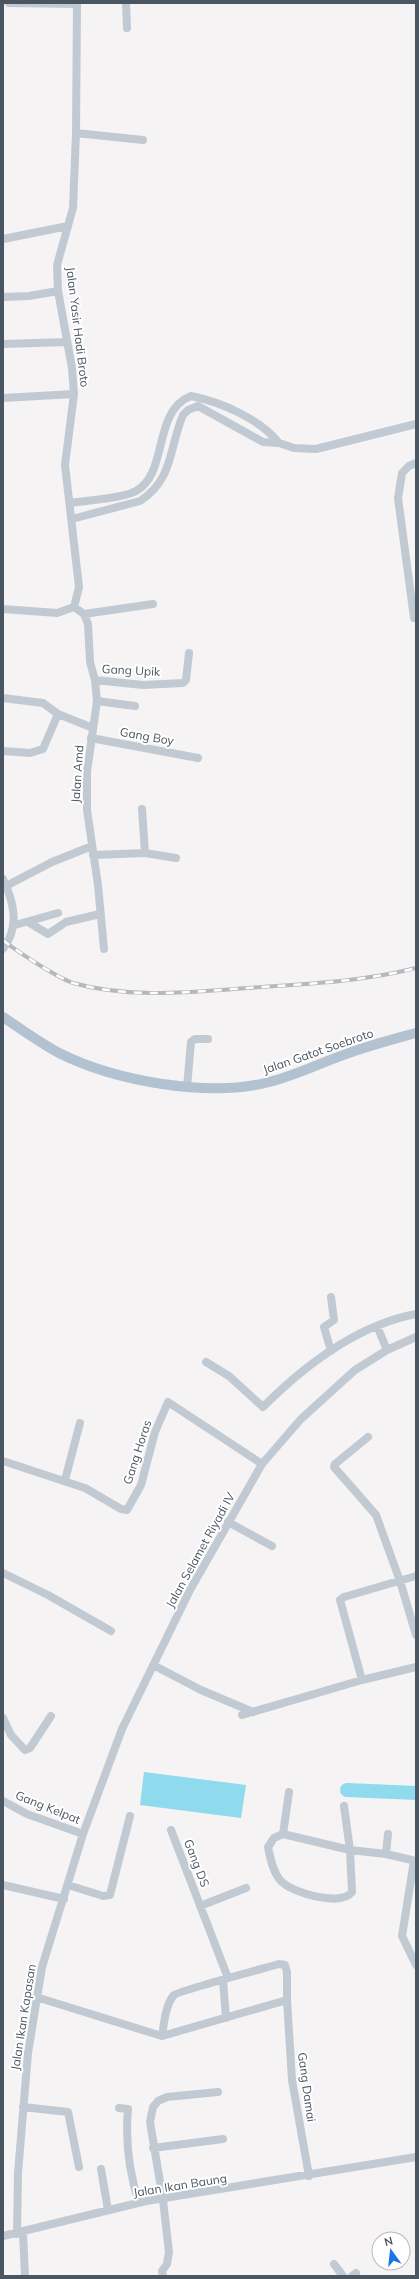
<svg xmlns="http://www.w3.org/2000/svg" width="419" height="2279" font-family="Mulish,sans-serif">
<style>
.water{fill:#90daee}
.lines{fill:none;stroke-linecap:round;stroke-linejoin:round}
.river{stroke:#90daee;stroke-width:14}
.minor{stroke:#c1cad2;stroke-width:8}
.major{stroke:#b3c2d1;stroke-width:10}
.rail-casing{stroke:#b5b8bd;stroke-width:4}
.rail{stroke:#fff;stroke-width:2.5;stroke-dasharray:8;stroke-linecap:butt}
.labels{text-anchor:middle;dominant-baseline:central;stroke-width:4;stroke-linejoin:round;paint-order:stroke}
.street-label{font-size:12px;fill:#4a5661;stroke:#fff}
</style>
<rect width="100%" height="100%" fill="#f5f3f3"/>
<path class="water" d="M144,1772l102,13 -5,33 -101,-13z"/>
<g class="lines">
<path class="river" d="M347,1790l69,3"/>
<path class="minor" d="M9,3l68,1
M126,3l1,25
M76,133l67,7
M3,239l65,-13
M3,297l26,-1 29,-5
M3,344l64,-2
M3,398l71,-4
M70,503c19,-3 50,-4 66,-12 33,-18 16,-80 55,-95 30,6 69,23 88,47
M72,519l68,-18c34,-22 29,-54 43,-86l5,-5 10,-4 65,36 16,1 15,5 22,1 100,-25
M74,607l10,7 4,10 2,38 5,18 2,21 -10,71v38l11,75 6,64
M3,609l54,4 17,-6 5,-20 -14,-122 9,-71 -2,-26 -14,-77 -1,-26 16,-57 3,-75 1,-130
M84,614l69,-10
M414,618l-16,-120 4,-25 7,-7 7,-3
M95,680l48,5 40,-2 3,-3 3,-27
M3,698l40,5 15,11 35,14
M97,701l38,5
M91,738l107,20
M3,751l27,2 13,-4 15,-35
M145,853l31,5
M93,855l52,-2 -3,-44
M3,879c11,23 17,48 0,70
M6,886l46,-24 40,-16
M28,922l20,12 18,-12 34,-8
M15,925l43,-12
M187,1087l4,-45 4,-3h13
M377,1326l10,24
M331,1351l-7,-24 10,-7 -3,-23
M206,1362l23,14 34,31c41,-41 94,-82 153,-93
M368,1437l-33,27 -1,3 42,48 24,66 16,54
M3,1461l82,27 36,21 6,1 14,-25 14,-53 13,-30 94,62
M65,1480l15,-57
M228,1522l44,24
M3,1573l45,22 63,36
M153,1665l48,25 52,22
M362,1680l-22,-80 4,-3 72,-21
M242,1715l120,-35 54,-13
M3,1718l8,17 14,15 5,-2 21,-32
M289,1792l-6,42 -9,4 -6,9c2,10 5,26 13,34 11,12 60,26 71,11l-2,-42 -6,-44
M3,1801l24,13 56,20
M171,1830l57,148
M283,1834l67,16 36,4 30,7
M386,1854l2,-20
M414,1861l-12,75 14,29
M3,1885l61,14
M68,1885l35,11 7,-1 20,-79
M200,1906l46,-18
M223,1980l3,38
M36,1997l126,39 125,-36
M162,2036c2,-11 3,-31 12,-41 4,-4 91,-27 105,-31l6,1 2,7v28l5,80 17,96
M23,2107l45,5 11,55
M119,2108l9,1c-3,33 1,63 11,94
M153,2148l70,-9
M101,2169l7,41
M23,2232l2,44
M17,2234l1,-61 10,-120 14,-86 41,-133 39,-105 68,-139 72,-126 39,-45 54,-49 32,-20 29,-13
M3,2236l143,-35 270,-44
M334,2264l9,12
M163,2276l-1,-5 5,-7 2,-12 -6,-52 -13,-78 3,-15 5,-6 9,-4 51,-5
M352,2276l4,-3"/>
<path class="major" d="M3,1017c18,12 37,26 56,36 56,28 150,45 210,29 28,-7 53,-20 80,-29 22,-8 45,-14 67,-20"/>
<defs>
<path id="rail" d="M3,940c13,11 55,38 70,43 57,16 117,9 175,5 56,-4 113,-6 168,-20"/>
</defs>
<use href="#rail" class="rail-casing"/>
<use href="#rail" class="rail"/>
</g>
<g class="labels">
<g class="street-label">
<text transform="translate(78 327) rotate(83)">Jalan Yasir Hadi Broto</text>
<text transform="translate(131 670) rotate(3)">Gang Upik</text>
<text transform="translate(147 736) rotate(10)">Gang Boy</text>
<text transform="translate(77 774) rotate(-86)">Jalan Amd</text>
<text transform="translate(318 1051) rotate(-19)">Jalan Gatot Soebroto</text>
<text transform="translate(137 1452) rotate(-72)">Gang Horas</text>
<text transform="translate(200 1550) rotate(-61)">Jalan Selamet Riyadi IV</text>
<text transform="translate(48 1807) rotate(22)">Gang Kelpat</text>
<text transform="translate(197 1863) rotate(69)">Gang DS</text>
<text transform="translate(23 2017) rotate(-81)">Jalan Ikan Kapasan</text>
<text transform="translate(307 2087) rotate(82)">Gang Damai</text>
<text transform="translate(180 2185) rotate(-9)">Jalan Ikan Baung</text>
</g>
</g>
<rect width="419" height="2279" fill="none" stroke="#4a5661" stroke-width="8"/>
<g transform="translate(391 2251) rotate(345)"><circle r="19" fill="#ffffff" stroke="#b7bbc0"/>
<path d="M0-3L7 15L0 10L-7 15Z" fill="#1a73e8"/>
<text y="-6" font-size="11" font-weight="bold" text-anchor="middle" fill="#4a5661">N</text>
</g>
</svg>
